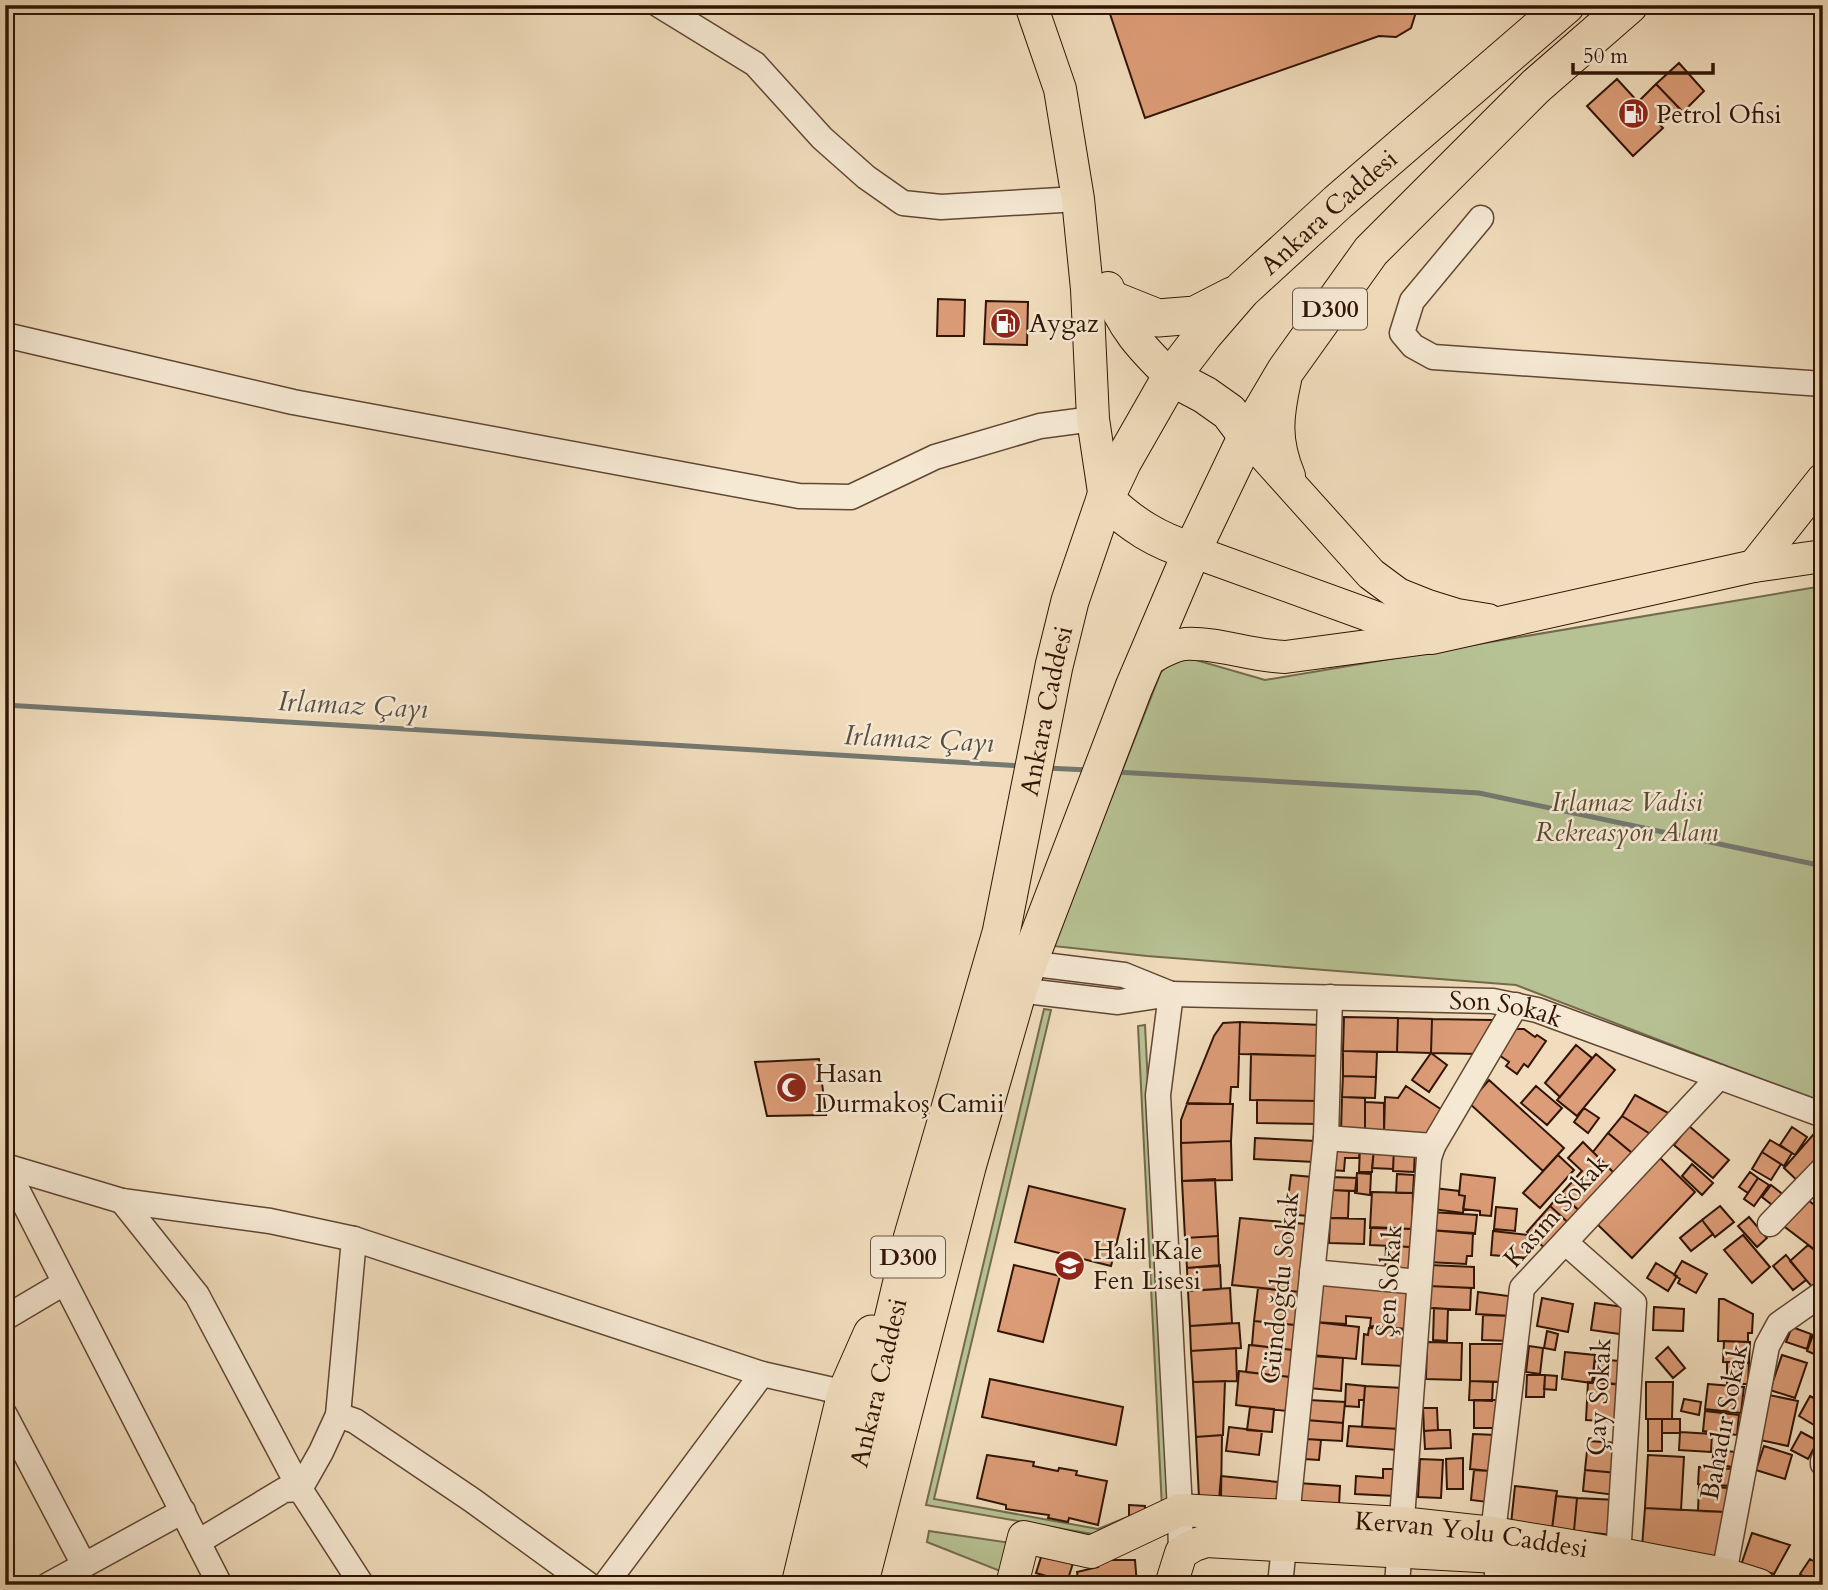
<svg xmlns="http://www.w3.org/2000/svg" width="1828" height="1590" font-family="Cardo,serif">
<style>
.green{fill:#b7c294;stroke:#746b4c;stroke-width:2}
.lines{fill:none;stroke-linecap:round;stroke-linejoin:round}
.stream{stroke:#737871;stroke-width:5}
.building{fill:#dc9c77;stroke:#311403;stroke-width:2}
.minor-casing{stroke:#614632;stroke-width:27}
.major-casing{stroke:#311403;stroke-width:34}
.highway-casing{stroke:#311403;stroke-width:39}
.minor{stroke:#f6e9d4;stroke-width:24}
.major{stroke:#f1ddbd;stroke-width:32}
.highway{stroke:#f1ddbd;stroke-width:37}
.labels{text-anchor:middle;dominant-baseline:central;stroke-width:5;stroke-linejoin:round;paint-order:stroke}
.shield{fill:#f6e9d4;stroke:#6c5442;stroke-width:2}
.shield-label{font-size:24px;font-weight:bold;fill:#311403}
.poi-label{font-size:26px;fill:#311403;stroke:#f6e9d4;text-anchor:start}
.street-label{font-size:26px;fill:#311403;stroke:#f6e9d4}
.park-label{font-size:26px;font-style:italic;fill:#59482e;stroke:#f6e9d4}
.water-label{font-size:28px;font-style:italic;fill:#584e43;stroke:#f6e9d4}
</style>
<rect width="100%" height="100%" fill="#f1ddbd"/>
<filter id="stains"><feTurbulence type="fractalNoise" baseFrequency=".00286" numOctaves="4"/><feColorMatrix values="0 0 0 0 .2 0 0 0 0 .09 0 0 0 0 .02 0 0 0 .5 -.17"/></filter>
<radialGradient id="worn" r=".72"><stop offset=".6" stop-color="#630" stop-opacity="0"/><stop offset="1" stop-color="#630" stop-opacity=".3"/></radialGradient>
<path class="green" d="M1823,586v517l-307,-118 -369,-29 -94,-10 108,-274 12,-12 16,-2 76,22z
M1044,1009l7,1 -117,489 164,30 29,-12 2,6 -31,12 -172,-30z
M1145,1025l24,482 -7,1 -24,-482z
M929,1531l82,12 -6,30 -78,-31z"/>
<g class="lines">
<path class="stream" d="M5,705l1017,61
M1046,768l43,2
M1116,772l363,21 344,73"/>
</g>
<path class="building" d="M1107,5h308l1,7 -5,16 -15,9 -17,-1 -234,82z
M1679,63l25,28 -21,21 -27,-28z
M1617,79l21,23 18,-18 23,24 -19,17 3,3 -30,28 -46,-50z
M938,299l27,1 -1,36h-27z
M986,301l42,1 -1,43 -43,-1z
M1344,1017l54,1 -1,34 -54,-1z
M1398,1018l34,1 -1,34 -34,-1z
M1432,1019l60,1 4,6 -17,28 -48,-1z
M1240,1022l82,3 -1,31 -82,-2z
M1240,1022l-2,65h-7l-1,17 -43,-1 27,-67 9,-13z
M1513,1029h11l11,8 2,-2 9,6 -18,26 -4,-3 -7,10 -11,-8 3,-4 -13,-9z
M1576,1045l16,13 -32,39 -15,-14z
M1343,1051l34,1 -1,25 -33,-1z
M1431,1053l16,12 -18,27 -17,-12z
M1251,1054l70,2 -1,45 -70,-1z
M1596,1054l19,16 -38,46 -20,-16z
M819,1059l7,56 -59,1 -12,-54z
M1343,1076l33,1 -1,21 -33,-1z
M1489,1080l75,68 -21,23 -74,-68z
M1406,1086l36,24 -17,26 -41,-3 1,-36 13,1z
M1536,1086l26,22 -15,17 -26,-22z
M1635,1095l39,21 -19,21 -33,-21z
M1342,1097l23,1v33h-24z
M1257,1100l63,1 -1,23 -62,-1z
M1365,1102l19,1v29l-19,-1z
M1187,1104h46l-2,37 -50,2v-23z
M1584,1108l15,10 -11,15 -14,-11z
M1622,1116l33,21 -18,20 -29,-24z
M1689,1126l40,34 -16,18 -39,-33z
M1792,1127l15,10 -12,18 -15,-10z
M1819,1128l4,3v33l-20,22 -19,-18z
M1608,1133l29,24 -18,21 -26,-26z
M1255,1138l61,3 -2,21 -60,-3z
M1770,1140l22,13 -8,13 -22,-14z
M1231,1141l1,39 -50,1 -1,-38z
M1583,1142l36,36 -35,37 -23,-21 21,-23 -14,-13z
M1333,1146l27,1 -1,11h-14l-1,13 -12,-1z
M1360,1147l14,1 -2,24h-13z
M1374,1148h20l-1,21 -21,-1z
M1394,1148l21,1 -1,23 -21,-1z
M1762,1152l19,12 -10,16 -19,-11z
M1558,1155l16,15 -34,38 -17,-15z
M1658,1156l37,36 -63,66 -37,-36z
M1692,1164l21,19 -11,12 -20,-19z
M1750,1172l8,6 -10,15 -9,-6z
M1357,1173l14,1 -1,21 -15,-2z
M1397,1174l17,1 -1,18h-17z
M1461,1174l34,4 -4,38 -11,-1v-4l-17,-2 2,-13 -6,-1z
M1291,1175l21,2 -4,39 -22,-2z
M1332,1177l25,1v13l-26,-1z
M1758,1178l11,7 -15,21 -10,-7z
M1215,1179l3,57 -33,2 -3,-57z
M1771,1185l14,11 -9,12 -14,-11z
M1029,1186l96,23 -14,57 -96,-24z
M1434,1188l25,3v4l6,1 -2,17 -31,-4z
M1331,1190l18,1 -1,27h-18z
M1372,1192l41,1 -1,36 -42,-1z
M1560,1194l24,21 -11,12 -23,-21z
M1803,1196l20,16v44l-42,-32z
M1550,1206l23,21 -23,26 -23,-21z
M1720,1206l14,16 -19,15 -13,-17z
M1496,1207l21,2 -2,22 -21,-2z
M1431,1212l46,3 -2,19 -45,-4z
M1749,1217l18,21 -10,9 -19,-21z
M1240,1218l66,6 -6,68 -68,-7z
M1330,1218l35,1 -1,25 -35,-1z
M1702,1220l11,14 -22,17 -11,-13z
M1371,1227l41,2 -1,18 -41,-2z
M1430,1230l43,3 -1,23h-5l-1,8 -38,-2z
M1493,1231l35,4 -3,23 -34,-3z
M1743,1235l27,32 -18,16 -28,-33z
M1218,1236l1,30 -32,2 -2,-30z
M1808,1245l15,12v24l-10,7 -23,-27z
M1386,1246l25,1 -1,29 -25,-1z
M1786,1255l20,25 -13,10 -20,-24z
M1682,1261l25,13 -11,19 -18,-10 2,-4 -6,-4z
M1656,1263l21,13 -9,15 -21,-13z
M1014,1265l46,11 -17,66 -45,-11z
M1220,1265l1,24 -33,2 -1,-23z
M1430,1265l44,2v21l-45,-2z
M1317,1282l87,6 6,7 -2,34 -38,-3 1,-8 -25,-2v8l-32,-2z
M1429,1286l42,2 -1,22 -42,-2z
M1230,1288l2,35 -42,3 -2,-35z
M1258,1288l42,4 -5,33 -41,-4z
M1478,1292l38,5 -3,19 -37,-2z
M1542,1298l31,6 -5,28 -31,-6z
M1719,1299h5l29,15 -1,19h-4v9l-30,-1z
M1595,1303l36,5 -4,27 -36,-5z
M1654,1307l30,2 -1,22 -30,-1z
M1434,1308l14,1 -1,32 -14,-1z
M1483,1315l30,1 -2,25 -29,-1z
M1254,1321l41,4 -2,25 -41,-5z
M1314,1322l45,5 -3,32 -45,-4z
M1239,1323l2,25 -50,3 -1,-25z
M1792,1327l19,7 -4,15 -21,-7z
M1369,1328l38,2 -3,36 -42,-2 2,-30 4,1z
M1547,1331l11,3 -3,16 -11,-2z
M1813,1335l10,4v19l-16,-7z
M1724,1341l26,1 -1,21 -26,-1z
M1427,1342l35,1 -1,37 -35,-1z
M1470,1344h40v38l-40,-1z
M1249,1345l44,5 -3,27 -44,-5z
M1529,1346l14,2 -3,26 -14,-2z
M1668,1347l17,21 -12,10 -17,-20z
M1236,1348l1,33 -44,1 -2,-31z
M1565,1352l30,3 -3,28 -30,-4z
M1782,1355l25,8 -12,35 -25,-8z
M1311,1356l32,2 -2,33 -32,-3z
M1596,1359l35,3 -2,23 -35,-3z
M1727,1362l22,1 -1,21h-21z
M1239,1371l51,6 -4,34 -50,-6z
M1527,1375h18l-1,22h-18z
M1545,1375l12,1 -1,14 -12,-1z
M990,1379l133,28 -7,38 -134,-28z
M1225,1381l-2,54 -27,2 -3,-55z
M1470,1381l23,1 -1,19 -23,-1z
M1588,1382l36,3 -2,37 -36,-2z
M1646,1382h27l-1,37h-26z
M1346,1384l19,2 -1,14h-5v7l-14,-1z
M1708,1384l36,3 -3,26 -36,-4z
M1365,1386l38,2 -3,41 -38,-2z
M1769,1395l29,6 -10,45 -28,-6z
M1810,1396l13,7v19l-4,6 -20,-12z
M1684,1399l17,3 -2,13 -18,-4z
M1308,1400l37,2 -2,21 -37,-3z
M1474,1400h31v28h-31z
M1250,1407l24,2 -2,23 -25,-2z
M1423,1408h14l1,22 -14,1z
M1705,1411l34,4 -2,20 -34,-4z
M1648,1419h14v32h-14z
M1662,1419h18v14h-18z
M1306,1420l37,3 -1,18 -37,-2z
M1349,1426l51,3 -2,21 -51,-4z
M1229,1427l33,4 -3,24 -33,-4z
M1438,1430h12l1,18 -26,1 -1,-18z
M1680,1432l32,2 -1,18 -32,-2z
M1801,1432l17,9 -10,18 -17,-9z
M1473,1434l23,1 -6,36 -20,-2z
M1222,1435l-1,62 -22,1 -3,-61z
M1305,1439l16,1 -2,20 -15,-1z
M1588,1441l31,2 -2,30 -32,-3z
M1764,1446l28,9 -7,24 -29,-9z
M1714,1449l21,3 -2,15 -21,-3z
M987,1455l47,7 -1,4 25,5 1,-3 18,3 -1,4 31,6 -9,44 -29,-7 -1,4 -20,-4 1,-3 -43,-6v-4l-29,-7z
M1648,1455l36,2 -3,53 -36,-2z
M1463,1458v31h-16l-1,-30z
M1420,1459l23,1 -2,38 -23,-1z
M1699,1467l34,2 -1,17 -34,-2z
M1383,1469h14l-2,27 -40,-2 1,-18 27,2z
M1474,1470l16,1 -3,31 -16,-2z
M1585,1470l32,3 -2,22 -32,-4z
M1221,1476l57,6 -2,24 -57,-6z
M1298,1483l42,3 -1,20 -42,-2z
M1515,1486l42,5 -5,38 -41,-5z
M1699,1486l29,2 -2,24 -28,-1z
M1556,1496l21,2 -3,33 -22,-2z
M1577,1498l40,2 -4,35 -39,-4z
M1129,1505l16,1 -1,17h-15z
M1645,1508l81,4 -6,48 -78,-13z
M1752,1533l38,12 -16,29 -33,-9z
M1043,1551l31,9 -7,22 -31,-9z
M1810,1559l13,8v13l-3,5h-4l-16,-11z
M1097,1560h38l2,25h-58l-2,-13 21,-5z"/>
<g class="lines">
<defs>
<g id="minor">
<path d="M659,5l96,59 67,74 44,39 37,26 38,4 137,-8"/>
<path d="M1481,218l-69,83 -10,32 11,13 20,11 390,27"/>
<path d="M5,335l288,67 506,94 52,1 84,-40 105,-31 53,-7"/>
<path d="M1027,963l97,12 47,19"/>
<path id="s1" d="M1018,990l100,12 53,-8 322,7 44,9 286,105"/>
<path d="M1171,994l-13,101 22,415 1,43"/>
<path d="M1326,1138l107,8"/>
<path d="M5,1166l117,35 148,20 84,18 408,135 84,19"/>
<path d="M5,1166l215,419"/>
<path d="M122,1201l75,94 103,194 62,96"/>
<path d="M1770,1224l53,-55"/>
<path d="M1566,1243l68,60 -17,269"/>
<path d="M1312,1272l107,10"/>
<path d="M5,1318l59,-35"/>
<path d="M5,1415l79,150"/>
<path d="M338,1415l17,6 117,79 117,85"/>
<path d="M1823,1461v3"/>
<path d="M300,1489l21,-37 17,-37 16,-176"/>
<path d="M198,1542l86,-52 16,-1"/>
<path d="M48,1585l135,-74"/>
<path d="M605,1585l157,-211"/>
<path d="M1280,1585l46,-447 4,-141"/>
<path d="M1397,1585l32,-427 4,-12 83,-141"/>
<path d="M1497,1585v-28l-4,-24 29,-245 197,-211"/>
<path d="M1730,1585l-6,-11 43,-228 12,-22 44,-31"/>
</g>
<g id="major">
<path d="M1031,5l29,84 18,110 9,90 6,130 12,80"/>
<path d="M1108,288c14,40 34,60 63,89"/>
<path d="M1285,380c-8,36 -11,60 4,96"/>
<path d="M1247,436l124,138 27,20 30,12 29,9 31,5"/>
<path d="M1192,551l240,87 322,-72 69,-10"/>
<path d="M1754,566l69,-87"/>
<path d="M1145,662c12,-8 25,-16 40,-18 31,-2 67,12 100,13l142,-19"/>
<path id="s2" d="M1012,1585l12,-48 67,15 89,-42 106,6 115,7 92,10 127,21 104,20 35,11"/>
<path d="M1171,1585l10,-32 13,-8 12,-4 291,16 165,24"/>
</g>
<g id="highway">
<path d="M1113,300l45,18 37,-3 37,-19"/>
<path d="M1171,377l34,18 24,17 18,24"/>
<path d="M1105,499c26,25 52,42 87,52"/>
<path d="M800,1585l46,-192 26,-59"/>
<path id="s3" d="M830,1585l82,-346 89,-306 53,-267 16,-65 35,-102 18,-38 48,-84 33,-43 38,-44 96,-88 228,-197"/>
<path d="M859,1585l108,-418 51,-177 116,-303 58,-136 55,-115 39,-66 85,-119 165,-165 93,-81"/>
</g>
</defs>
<use href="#minor" class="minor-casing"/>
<use href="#major" class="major-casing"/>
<use href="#highway" class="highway-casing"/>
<use href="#minor" class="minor"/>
<use href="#major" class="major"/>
<use href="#highway" class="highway"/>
</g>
<defs>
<symbol id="fuel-disc" viewBox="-11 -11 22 22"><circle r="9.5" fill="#8f2418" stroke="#f6e9d4"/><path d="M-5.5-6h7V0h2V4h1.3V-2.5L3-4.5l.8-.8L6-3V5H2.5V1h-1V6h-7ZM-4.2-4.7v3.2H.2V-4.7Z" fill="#fff"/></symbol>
<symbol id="mosque-disc" viewBox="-11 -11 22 22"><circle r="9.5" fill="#8f2418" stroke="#f6e9d4"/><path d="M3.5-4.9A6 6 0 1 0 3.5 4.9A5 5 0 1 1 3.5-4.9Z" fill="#fff"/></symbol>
<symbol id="school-disc" viewBox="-11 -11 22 22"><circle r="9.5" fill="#8f2418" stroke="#f6e9d4"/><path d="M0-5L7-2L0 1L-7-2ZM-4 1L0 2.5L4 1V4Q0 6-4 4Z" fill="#fff"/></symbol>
</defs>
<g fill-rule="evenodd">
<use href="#fuel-disc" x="1616" y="96" width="35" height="35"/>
<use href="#fuel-disc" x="988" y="306" width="35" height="35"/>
<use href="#mosque-disc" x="774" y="1070" width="35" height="35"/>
<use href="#school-disc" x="1052" y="1248" width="35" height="35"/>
</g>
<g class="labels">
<g class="shield">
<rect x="1293" y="288.5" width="74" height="41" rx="5"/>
<rect x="871" y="1236.5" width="74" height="41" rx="5"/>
</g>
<g class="shield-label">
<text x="1330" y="309">D300</text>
<text x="908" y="1257">D300</text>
</g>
<g class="poi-label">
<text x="1656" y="114">Petrol Ofisi</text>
<text x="1029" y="323">Aygaz</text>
<text x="815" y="1073">Hasan<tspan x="815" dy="30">Durmakoş Camii</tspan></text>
<text x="1093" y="1250">Halil Kale<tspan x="1093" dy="30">Fen Lisesi</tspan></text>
</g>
<g class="street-label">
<text stroke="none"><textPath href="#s3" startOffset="1489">Ankara Caddesi</textPath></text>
<text stroke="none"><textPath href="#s3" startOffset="901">Ankara Caddesi</textPath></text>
<text stroke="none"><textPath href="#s1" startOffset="490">Son Sokak</textPath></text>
<text transform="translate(1556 1211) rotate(-48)">Kasım Sokak</text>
<text transform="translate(1389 1281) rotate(-86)">Şen Sokak</text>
<text transform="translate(1280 1288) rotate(-84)">Gündoğdu Sokak</text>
<text stroke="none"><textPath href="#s3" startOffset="208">Ankara Caddesi</textPath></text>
<text transform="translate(1599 1397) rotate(-87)">Çay Sokak</text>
<text transform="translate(1724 1422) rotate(-79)">Bahadır Sokak</text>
<text stroke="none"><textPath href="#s2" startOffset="509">Kervan Yolu Caddesi</textPath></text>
</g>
<g class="park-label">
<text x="1627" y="802">Irlamaz Vadisi<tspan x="1627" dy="30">Rekreasyon Alanı</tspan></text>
</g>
<g class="water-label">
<text transform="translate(353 705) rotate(3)">Irlamaz Çayı</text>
<text transform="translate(919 739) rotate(3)">Irlamaz Çayı</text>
</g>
</g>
<rect width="1828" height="1590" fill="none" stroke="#f1ddbd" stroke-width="28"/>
<rect x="7" y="7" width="1814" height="1576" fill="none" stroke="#311403" stroke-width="3.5"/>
<rect x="14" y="14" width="1800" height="1562" fill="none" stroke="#311403" stroke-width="2"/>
<path d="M1573 63v10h140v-10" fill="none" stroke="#311403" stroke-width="3.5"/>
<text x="1583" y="63" font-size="21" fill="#311403" stroke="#f6e9d4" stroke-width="5" paint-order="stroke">50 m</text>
<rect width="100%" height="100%" filter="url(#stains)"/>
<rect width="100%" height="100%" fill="url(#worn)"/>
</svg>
